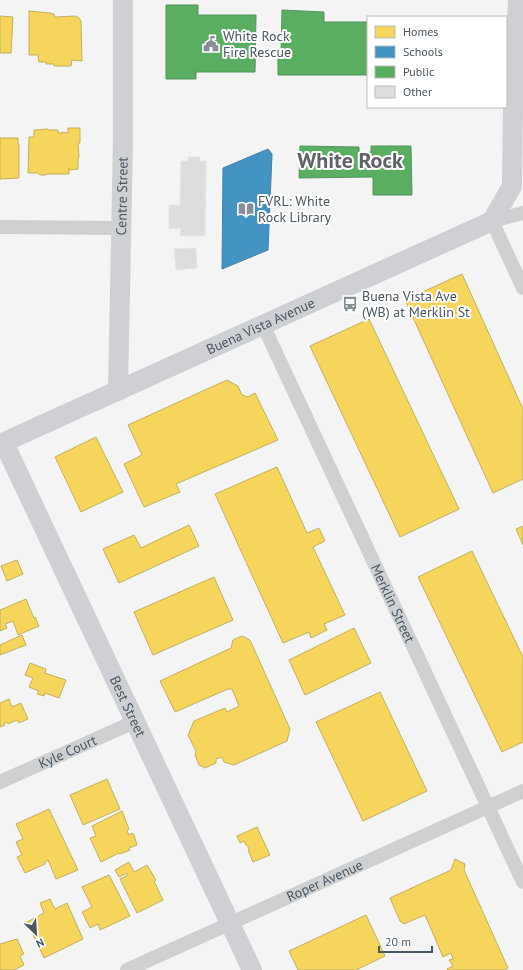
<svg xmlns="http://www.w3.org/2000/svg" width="523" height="970" font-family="'PT Sans',sans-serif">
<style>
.homes{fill:#f6d55c;stroke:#c2af5e}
.schools{fill:#4393c3;stroke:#4581a6}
.public{fill:#5aae61;stroke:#559461}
.building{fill:#ddddde;stroke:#e5e6e7}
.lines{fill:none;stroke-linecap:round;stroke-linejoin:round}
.street{stroke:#ced0d2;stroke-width:14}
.secondary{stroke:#ced0d4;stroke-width:20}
.labels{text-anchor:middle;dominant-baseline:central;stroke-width:4;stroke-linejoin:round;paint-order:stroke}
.poi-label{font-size:14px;fill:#4a5661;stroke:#fff;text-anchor:start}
.street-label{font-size:14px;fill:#4a5661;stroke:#fff}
.town-label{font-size:22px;font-weight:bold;fill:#5f6368;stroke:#fff}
</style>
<rect width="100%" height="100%" fill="#f4f4f4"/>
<path class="homes" d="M29,11l21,2 4,1 1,3 21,-1 3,2 2,3 1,40 -10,-1 -1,6h-17v-2h-8v-2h-7l-1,-7h-9z
M0,16l13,1 -2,36h-11z
M68,128h12v15h-2l1,14 -1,2v10l-8,1 -1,-2v6h-22l-2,1h-5l-2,-2h-10l1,-36h5v-7l13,-1 2,1h9v3h4v-1l6,1z
M0,138h18v6h1v34l-19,1z
M462,274l61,135v70l-30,14 -88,-193z
M369,319l90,190 -59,28 -90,-191z
M227,380l11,6 4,9 6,2 7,-4 23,47 -102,44 4,8 -36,15 -20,-43 18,-9 -14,-30z
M96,437l27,55 -42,20 -26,-55z
M277,467l30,66 12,-5 6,13 -12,6 32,68 -21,9 3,6 -16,8 -2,-6 -26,11 -68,-149z
M189,525l10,21 -80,37 -16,-34 31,-14 7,13z
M523,526v19l-7,-16z
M472,551l51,106v85l-21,10 -84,-175z
M17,560l6,14 -16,7 -6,-15z
M214,577l19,43 -80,35 -19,-43z
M26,599l8,19 1,-1 4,9 -21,9 -5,-14 -8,3 2,4 -7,3v-21z
M354,628l17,35 -66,32 -16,-35z
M22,635l4,10 -26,10v-10z
M242,636l8,4 40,89 -3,12 -53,24 -10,-3 -2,-5 -6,2v4l-11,5 -6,-3 -4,-10 1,-4 -8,-16 6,-14 31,-13 2,4 12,-6 -7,-17h-4l-53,23 -15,-31 71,-33 2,-8z
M30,663l16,6 -1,4 21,7 -7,18 -14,-5 -1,3 -7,-2 2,-3 -10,-4 4,-9 -8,-3z
M380,692l47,99 -64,30 -47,-99z
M9,699l3,8 9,-4 7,16 -9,4 -2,-3 -9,4 -1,-2 -3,1 1,2 -5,2v-24z
M107,779l13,30 -37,16 -13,-30z
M49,809l29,61 -22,9 -8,-19 -3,2v2l-20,9 -8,-16 5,-2 -6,-13 7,-3 -7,-15z
M122,811l7,18 -2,2 2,4 3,-2 2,2 3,10 -8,3 1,2 -10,4 -1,-1 -18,9 -11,-24 6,-2 -4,-10z
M257,827l13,28 -17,7 -5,-12 1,-1 -2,-4h-1l-2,-4 -4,2 -3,-7z
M455,859l10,5 -1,6 44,98 -4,2h-56l-1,-1 6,-3 -4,-6 4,-1 -2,-6 -8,4 -18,-42 -21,9 -4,-3 -10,-23 61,-28z
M129,862l5,10 13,-7 9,15 -2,1 9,19 -26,13 -17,-34 8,-4 -1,-2 -8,4 -4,-7z
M109,875l21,41 -30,14 -2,-6 -8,4 -8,-16 10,-5 -10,-20z
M50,899l5,10 12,-6 16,36 -39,19 -17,-36 17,-9 -4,-10z
M366,915l19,41 -29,14h-58l-9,-19z
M17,939l7,15 -4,2 4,9 -10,5h-14v-26z"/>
<path class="schools" d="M268,149l4,5 -4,96 -46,19 1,-101z"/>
<path class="public" d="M166,5h32v10h58l-1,57h-59v7h-30z
M282,10l42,2v10h44v53h-90v-22h3z
M300,146l59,1v5l6,1 6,-1v-6h40l1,49h-39v-18l-74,1z"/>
<path class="building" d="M188,157h12l-1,4h7l-1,75h-25l1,-8 -12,1v-24h11l1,-44h7z
M196,248l1,20 -21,2 -2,-21z"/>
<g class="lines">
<g class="street">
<path d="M523,213l-31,8 31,67"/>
<path d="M0,227l120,1"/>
<path id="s1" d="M263,325l260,557"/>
<path id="s2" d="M0,782l134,-60"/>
<path id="s3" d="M127,970l396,-179"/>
</g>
<g class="secondary">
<path id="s4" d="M118,391l5,-251v-140"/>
<path id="s5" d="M4,443l248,527"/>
<path id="s6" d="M0,444l492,-223 20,-35 1,-78 5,-108"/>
</g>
</g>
<defs>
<symbol id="civic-bare" viewBox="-9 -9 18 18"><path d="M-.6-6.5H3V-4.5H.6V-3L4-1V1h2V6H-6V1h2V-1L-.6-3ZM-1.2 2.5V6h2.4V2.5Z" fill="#868d94" stroke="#fff" stroke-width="2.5" paint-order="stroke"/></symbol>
<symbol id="library-bare" viewBox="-9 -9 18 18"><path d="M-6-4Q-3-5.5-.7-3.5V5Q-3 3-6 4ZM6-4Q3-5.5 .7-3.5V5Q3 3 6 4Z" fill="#868d94" stroke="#fff" stroke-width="2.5" paint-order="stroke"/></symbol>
<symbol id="bus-bare" viewBox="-9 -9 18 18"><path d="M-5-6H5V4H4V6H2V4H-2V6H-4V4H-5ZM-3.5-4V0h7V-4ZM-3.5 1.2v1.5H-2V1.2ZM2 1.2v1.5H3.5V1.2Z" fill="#868d94" stroke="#fff" stroke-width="2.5" paint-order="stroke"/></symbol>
</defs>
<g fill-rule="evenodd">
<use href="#civic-bare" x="200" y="33" width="22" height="22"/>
<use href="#library-bare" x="235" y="198" width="22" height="22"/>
<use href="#bus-bare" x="339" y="293" width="22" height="22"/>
</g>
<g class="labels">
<g class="poi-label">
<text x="223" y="36">White Rock<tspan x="223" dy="16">Fire Rescue</tspan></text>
<text x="258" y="201">FVRL: White<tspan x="258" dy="16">Rock Library</tspan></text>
<text x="362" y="296">Buena Vista Ave<tspan x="362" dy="16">(WB) at Merklin St</tspan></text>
</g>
<g class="street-label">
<text stroke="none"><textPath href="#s4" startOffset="195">Centre Street</textPath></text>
<text stroke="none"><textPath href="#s6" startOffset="286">Buena Vista Avenue</textPath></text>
<text stroke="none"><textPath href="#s1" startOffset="307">Merklin Street</textPath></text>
<text stroke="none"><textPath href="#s5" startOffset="291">Best Street</textPath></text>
<text stroke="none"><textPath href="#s2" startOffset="74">Kyle Court</textPath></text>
<text stroke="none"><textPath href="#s3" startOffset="217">Roper Avenue</textPath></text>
</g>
<g class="town-label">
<text x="350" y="160">White Rock</text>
</g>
</g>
<rect x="367" y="16" width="140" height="92" fill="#ffffff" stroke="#b7bbc0"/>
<rect x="375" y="26" width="20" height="12" fill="#f6d55c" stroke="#b7bbc0"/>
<text x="403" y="36" font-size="12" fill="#4a5661">Homes</text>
<rect x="375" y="46" width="20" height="12" fill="#4393c3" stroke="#b7bbc0"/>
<text x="403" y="56" font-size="12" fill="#4a5661">Schools</text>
<rect x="375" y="66" width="20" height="12" fill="#5aae61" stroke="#b7bbc0"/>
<text x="403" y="76" font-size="12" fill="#4a5661">Public</text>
<rect x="375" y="86" width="20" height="12" fill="#ddddde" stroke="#b7bbc0"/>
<text x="403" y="96" font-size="12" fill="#4a5661">Other</text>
<g transform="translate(36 934) rotate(155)" stroke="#ffffff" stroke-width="3" paint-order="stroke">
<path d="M0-3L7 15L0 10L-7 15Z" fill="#4a5661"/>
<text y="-6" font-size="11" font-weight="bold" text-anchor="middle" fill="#4a5661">N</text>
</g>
<path d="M379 946v6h53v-6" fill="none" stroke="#4a5661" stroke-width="2"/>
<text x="385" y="946" font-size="12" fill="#4a5661" stroke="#ffffff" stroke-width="3" paint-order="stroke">20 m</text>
</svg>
